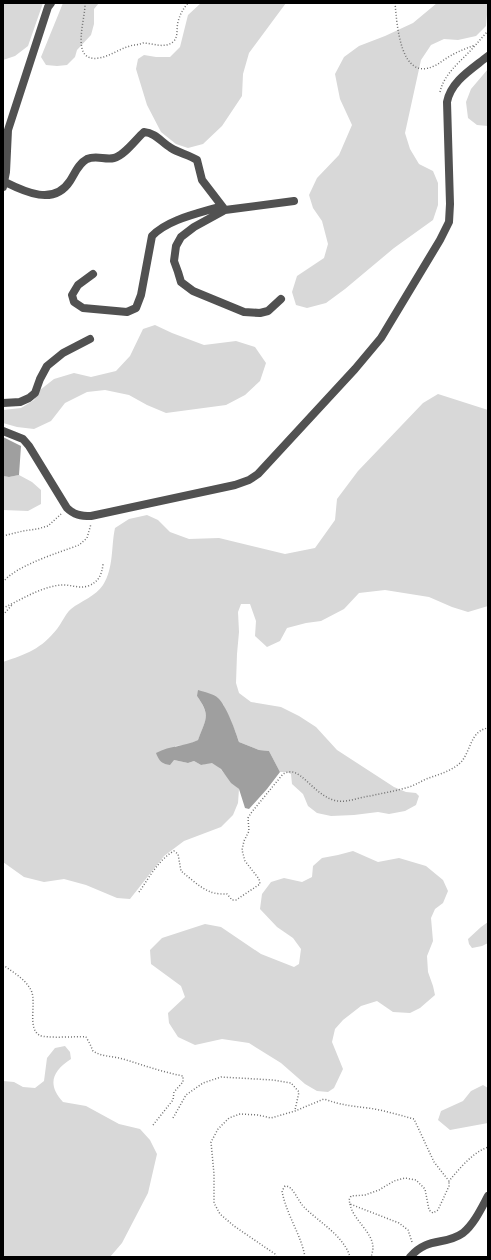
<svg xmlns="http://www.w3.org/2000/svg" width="491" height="1260" font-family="Barlow,sans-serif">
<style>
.green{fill:#d8d8d8}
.water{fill:#9f9f9f}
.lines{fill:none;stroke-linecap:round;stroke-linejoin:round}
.path{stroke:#737373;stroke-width:1.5;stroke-dasharray:1 2;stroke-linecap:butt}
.minor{stroke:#515151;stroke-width:8}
</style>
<rect width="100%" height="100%" fill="#fff"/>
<path class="green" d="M3,3h40l-15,43 -13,10 -12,4z
M63,3h36l-5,6v15l-3,11 -14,15 -2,7 -8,8 -10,1 -11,-1 -5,-8z
M201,3h85l-37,50 -6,21 -1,22 -20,30 -19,18 -15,4 -12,-4 -15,-12 -14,-27 -11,-36 2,-10 6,-4 12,2h14l10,-10 8,-32z
M437,3h51l-2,23 -10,10 -18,4 -14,-1 -13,6 -10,15 -16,73 5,16 9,15 14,7 5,12v22l-5,15 -39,28 -49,41 -19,14 -19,5 -11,-3 -4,-13 5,-16 27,-18 4,-14 -6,-23 -9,-13 -4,-13 8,-17 22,-23 13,-30 -12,-26 -5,-25 9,-17 15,-11 26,-10 28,-13z
M488,69v57l-11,-1 -9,-7 -2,-16 5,-13z
M155,325l17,8 32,12 32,-4 19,6 11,16 -6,18 -15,14 -19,10 -60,8 -19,-8 -18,-10 -24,-5 -18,2 -22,11 -14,18 -17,8 -17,-2 -14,-4v-13l18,-2 13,-8 6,-10 14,-11 20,-6 17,4 25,-6 14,-15 13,-27z
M438,394l50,16v196l-20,6 -16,-5 -23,-10 -44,-7 -26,3 -15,16 -23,12 -15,2 -19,5 -7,13 -13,6 -12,-11 1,-15 -6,-17h-9l-3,8 1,20 -2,22 -1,29 3,10 12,9 30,5 18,9 17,11 21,23 57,37 12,5 10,1 3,3 -3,9 -11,6 -16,3 -11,-2 -24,3 -23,1 -14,-3 -9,-7 -5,-12 -11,-10 -1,-10 -4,-2h-7l-11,-21 -10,-1 -20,-8c-4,-14 -11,-25 -16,-38l-26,-8c14,20 9,23 1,44l-10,5 -13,1 -1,14 14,3 6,-2 7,4 11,-3c12,8 16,18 27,27l-1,14 -5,12 -12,12 -37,14 -20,15 -34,43 -13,-1 -31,-13 -22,-6 -20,3 -20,-5 -21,-15v-200c24,-8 38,-13 54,-33 5,-6 8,-15 14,-20 10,-8 25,-13 32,-24 11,-17 8,-39 12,-57l14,-9 18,-4 11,5 12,12 19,7 30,-1 66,16 30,-6 20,-28 2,-21 21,-28 65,-68z
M19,475l13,7 9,8v14l-13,7 -25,-1v-34l6,1z
M353,851l25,11 21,-4 27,8 17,14 5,11 -5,12 -8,6 -4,9 2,23 -6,15 1,16 5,14 2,9 -15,13 -10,5 -17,-1 -16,-11 -16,5 -18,14 -8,9 -3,13 11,27 -9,19 -6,4 -11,-1 -12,-7 -24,-21 -32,-20 -27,-4 -27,6 -17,-8 -9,-14 -1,-10 17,-16 -4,-11 -30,-22 -1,-14 12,-12 43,-14 16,3 40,27 33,13 5,-3 2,-15 -8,-11 -16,-11 -17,-18 2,-15 9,-12 13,-4 18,4 10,-5 1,-11 9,-8 16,-3z
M488,922v21l-6,3 -10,2 -3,-4 -1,-5 13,-12z
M65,1046l5,6 1,7c-19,12 -24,26 -8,43l23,4 33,18 21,5 10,11 7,14 -9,39 -26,50 -12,14h-107v-176l11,1 9,5 12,1 9,-7 3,-23 8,-10z
M483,1085l5,3v35l-38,7 -12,-10 3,-9 22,-10 8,-10z"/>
<path class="water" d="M3,437l18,9 -2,29 -10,2 -6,-1z
M198,690c6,2 16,4 20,8 8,7 18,34 21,44l20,8 10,1 11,21 -13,17 -18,20 -4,-1 -6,-19 -8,-6 -10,-14 -9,-6 -11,2 -7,-4 -6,2 -14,-3 -4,5c-8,-1 -11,-4 -14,-12 15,-8 28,-6 42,-13 8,-22 13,-24 -1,-44z"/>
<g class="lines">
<path class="path" d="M85,3c1,15 -16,60 14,55 12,-2 23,-11 35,-13 3,0 6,-1 9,-2 10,0 21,6 30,-1 6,-6 3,-13 5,-20 2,-8 5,-13 10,-19
M395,3c2,21 5,79 39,63 5,-2 9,-6 13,-8 9,-6 18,-9 28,-13
M440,92c4,-18 19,-29 31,-42 6,-6 11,-13 17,-19
M3,536l20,-5 14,-2 11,-3 13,-12
M3,582c14,-17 55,-29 76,-37l8,-7 4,-14
M3,608c18,-8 37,-21 58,-23 8,-1 17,4 27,1 11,-4 14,-12 15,-22
M3,615l9,-10
M139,892c10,-14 19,-32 35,-41l4,3 3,17c9,7 19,17 30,21 4,2 11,2 16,2l5,6h4l24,-16 -1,-5 -14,-18 -3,-11 2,-9 5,-10 -1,-13 3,-5 32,-39c2,-1 4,-2 6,-2 15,-3 30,33 57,29 8,-1 16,-4 24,-5 13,-3 26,-5 39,-9 6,-2 11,-5 17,-8 11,-4 23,-7 33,-15 12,-10 10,-33 29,-36
M3,965c10,7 22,14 28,25 6,12 -4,37 8,45 7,4 37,1 47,2l4,7 3,7c9,6 20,5 30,8 20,6 39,13 60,17v6l-9,10 -1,8 -20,25
M173,1118l13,-23 17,-12 18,-6 52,3 18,3 8,9 -4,18
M350,1204c3,16 22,27 23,43 0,3 -1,7 -2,10
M412,1242l-4,-12 -9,-7 -49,-19 -1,-4 2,-4 14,-1 14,-5 15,-9 11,-3 11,2 9,9 4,21 4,3 5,-3 11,-24v-4
M276,1257l-1,-3 -41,-28 -14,-12 -6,-11v-29l-3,-32 7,-13 11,-11 11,-4 18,1 13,3 24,-7 29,-12c17,6 27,7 44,9 15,2 31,7 46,11l20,43 15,19c11,-13 23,-28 39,-34
M305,1257c-4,-23 -19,-43 -23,-66l3,-5c8,-1 13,16 20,22 14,14 39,28 45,49"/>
<path class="minor" d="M5,182c20,10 49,24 65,-1 5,-8 9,-18 17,-22 9,-4 18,1 27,-1 10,-2 22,-19 30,-26 12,1 17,10 27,16 8,5 18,7 26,12l5,20 23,30
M3,187l3,-15 2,-42 40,-123 3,-4
M93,274l-15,11 -6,10 2,7 9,6 44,4 9,-4 5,-13 11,-59c16,-17 48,-23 70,-30
M281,299l-13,12 -8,2 -16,-1 -51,-21 -12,-9 -3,-10 -4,-11 2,-15 5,-9 13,-10 31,-17 69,-9
M3,403l17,-1 9,-4 6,-5 5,-14 7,-13 16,-13 27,-14
M3,431l20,8 6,7 38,62c7,7 14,8 24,8l144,-31 14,-5 9,-6 97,-105 26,-31 59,-98 9,-18 1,-18 -3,-102c4,-21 25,-33 41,-46
M410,1257c18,-21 35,-11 53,-24 11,-9 18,-24 25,-37"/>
</g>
<rect width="491" height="1260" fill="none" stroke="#000000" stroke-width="8"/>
</svg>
